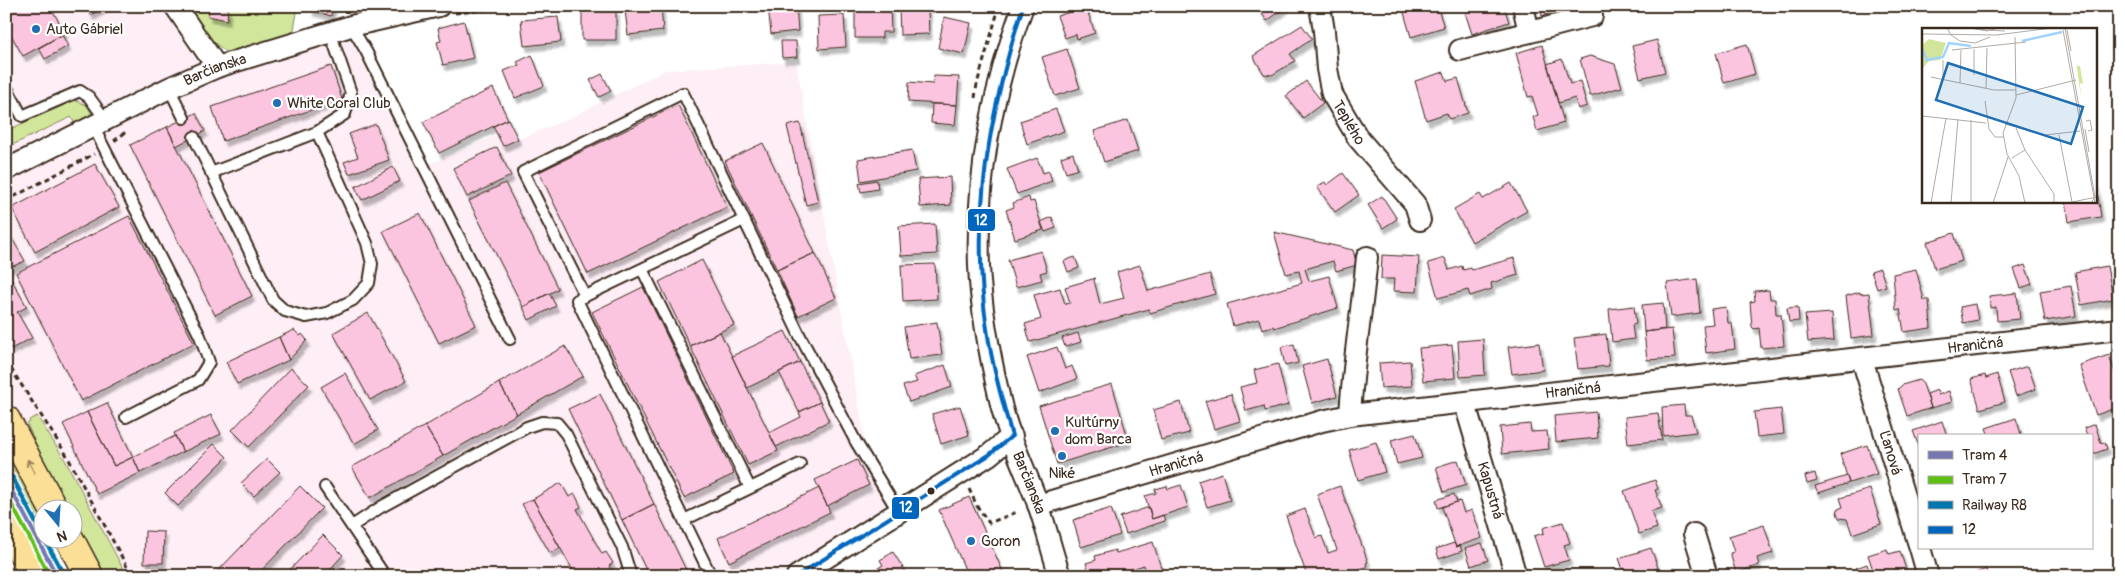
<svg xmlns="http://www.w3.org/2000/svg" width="2125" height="582" font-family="Pangolin,sans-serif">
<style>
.built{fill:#feeef5}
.green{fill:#d1e69b;stroke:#86885c}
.building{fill:#fbc5df;stroke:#3b2a1e;filter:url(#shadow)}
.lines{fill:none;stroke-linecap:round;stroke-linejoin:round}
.lane-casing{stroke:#3b2a1e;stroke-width:14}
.street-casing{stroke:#3b2a1e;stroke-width:24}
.primary-casing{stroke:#3b2a1e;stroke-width:31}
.path{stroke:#3b2a1e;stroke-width:3;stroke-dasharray:5 4;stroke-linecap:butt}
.lane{stroke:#fff;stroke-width:10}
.street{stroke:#fff;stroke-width:20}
.primary{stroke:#fbdf96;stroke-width:28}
.bus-1-casing{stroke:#fff;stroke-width:8}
.bus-1{stroke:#0065bd;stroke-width:4}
.rail-1-casing{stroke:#fff;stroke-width:9}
.rail-1{stroke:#0377ae;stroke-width:5}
.tram-1-casing{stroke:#fff;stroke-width:8}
.tram-2-casing{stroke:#fff;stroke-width:8}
.tram-1{stroke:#7477b0;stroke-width:4}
.tram-2{stroke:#5cbf14;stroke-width:4}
.oneway{stroke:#9b845a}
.poi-dot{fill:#1f6fb2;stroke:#fff;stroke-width:2}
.bus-dot{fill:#3b2a1e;stroke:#fff;stroke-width:2}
.labels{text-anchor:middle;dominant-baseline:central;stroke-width:4.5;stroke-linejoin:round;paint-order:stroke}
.poi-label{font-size:15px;fill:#3b2a1e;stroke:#fff;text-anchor:start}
.street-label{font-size:15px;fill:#3b2a1e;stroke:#fff}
.inset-river{fill:none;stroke:#9fd3fd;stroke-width:2.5}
.inset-road{fill:none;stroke:#b1aaa5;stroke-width:1}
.view{fill:#1f6fb2;fill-opacity:0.15;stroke:#1f6fb2;stroke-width:2.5}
.inset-edge{fill:none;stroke:#3b2a1e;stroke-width:2.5}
.line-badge{stroke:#fff;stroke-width:2}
.badge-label{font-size:14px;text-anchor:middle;font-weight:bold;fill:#fff}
</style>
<defs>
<filter id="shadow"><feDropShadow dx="3" dy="5.5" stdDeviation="1" flood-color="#0004"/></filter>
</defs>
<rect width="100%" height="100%" fill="#fff"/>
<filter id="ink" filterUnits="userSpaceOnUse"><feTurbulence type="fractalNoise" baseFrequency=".02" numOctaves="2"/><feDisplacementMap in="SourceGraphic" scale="10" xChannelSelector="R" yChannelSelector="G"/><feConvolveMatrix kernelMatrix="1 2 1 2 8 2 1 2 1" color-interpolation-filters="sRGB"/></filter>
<g filter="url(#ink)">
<path class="built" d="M6,6h169l42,61 134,-41 73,140 74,-31 5,11 67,-28 95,-48 131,-8 70,383 11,33 21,33 -101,65h-708l-17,-36v-30l-66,-90z"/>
<path class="green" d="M187,6h55l14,4 1,-4 41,1 -5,28 -64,19c-18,-11 -31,-30 -42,-48z
M74,100l13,5 4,8 -1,5 -15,6 -4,-7 -65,31v-17z
M37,416l28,44 62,116h-26l-28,-53 -1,-13 -7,-1 -38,-85 3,-2 -1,-2z
M6,443l36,68v14l-36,-68z
M6,486l48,90h-6l-42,-78z"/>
<path class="building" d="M6,6h44l15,27 -42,23 -17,-30z
M86,6h20l-15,9z
M209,6l19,2 -1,12 -19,-4z
M311,6h22l-2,10 -21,-6z
M630,6h31l2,25 -35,4 -3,-25h5z
M768,6h28l2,25 -27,3z
M855,6h35l1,26h-9v6h-27z
M1257,6h29v1l-19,14z
M1402,6h35l7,21 -33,10z
M1463,6h41l5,16 -37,12z
M1540,6h29v1l-27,9z
M1086,7l9,26 -18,6 -1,-5 -11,4 -8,-22z
M928,8l1,26 -29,1 -1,-26z
M616,9v31h-34v-30z
M844,15l2,32 -27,2 -1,-33z
M558,17l3,25 -37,4 -3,-26z
M944,17l27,6 -7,31 -26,-6z
M464,21l9,37 -30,7 -6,-23 4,-1 -3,-13z
M1302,25l10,14 -22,15 5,7 -23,14 -8,-1 -11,-18z
M62,35l6,11 -23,13 -6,-11z
M1657,40l8,32 -25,6 -8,-32z
M781,41h15l1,16 -15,1z
M1747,44l8,30 -31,9 -8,-30z
M1542,45l22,78 -27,8 -4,-14 5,-2 -6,-19 -4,1 -12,-44z
M1067,49l13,39 -25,8 -13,-39z
M532,55l12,31 -29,12 -11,-27 15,-6 -2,-3z
M1590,56l25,8 7,23 -32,9 -10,-37z
M1562,59l8,25 10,-3 7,25 -9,3 -3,-11 -17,5 -11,-39z
M331,66l11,33 -119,42 -11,-34z
M1444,72l3,9 11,-3 10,35 -19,6 -2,-6 -21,7 -11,-39z
M602,74l9,17 -12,6 -9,-17z
M934,76l25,1 -2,28 -49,-3 1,-20 24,2z
M1306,81l17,22 -20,15 -17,-22z
M493,88l15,31 -69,34 -16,-31z
M932,104l25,1 -2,20 -24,-2z
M678,105l49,102 -139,67 -49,-102z
M1056,109l8,22 -37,13 -7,-23z
M196,113l9,18 -29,15 -9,-19z
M508,119l10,20 -15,7 -10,-20z
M1128,120l10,31 -34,11 -10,-31z
M800,123l18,79 -12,3 -19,-79z
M376,124l13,36 -40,14 -5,-12 14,-5 -9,-23z
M167,127l85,169 -37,19 -85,-170z
M763,143l52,110 -38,17 -52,-109z
M497,147l14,29 -44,21 -14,-29z
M912,150l4,21 -55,10 -3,-22z
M1073,153l5,16 -12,4 -5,-16z
M1037,158l6,15 6,-2 3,10 -35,13 -10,-25z
M95,164l24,43 -84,45 -23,-44z
M393,167l7,14 -38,19 -7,-13z
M1343,173l16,22 -24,17 -18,-25 8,-5 2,3z
M950,177l1,28 -31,2 -2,-28z
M877,180l1,9 -17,3 -2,-9z
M505,183l53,106 -35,18 -54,-106z
M1511,183l16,28 -55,31 -18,-33 26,-15 3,5z
M2096,183l5,34 -32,5 -3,-21h30z
M1382,196l15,23 -14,9 -15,-23z
M1029,197l1,5 4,-1 9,29 -28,9 -9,-29 8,-3 -1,-4z
M420,213l56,112 -37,18 -56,-112z
M129,216l65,127 -113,58 -65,-128z
M1052,217l4,11 -11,4 -4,-10z
M935,224l2,30 -36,2 -2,-30z
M6,228l19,33 -19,8z
M1274,232l79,18 4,15 -21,6 -3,-10 -28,8 4,12 20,-5 9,32 -64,20 -1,-2 -11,3 -3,-10 -26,7 -6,-22 75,-21 -3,-12 -13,3z
M1954,233l8,28 -27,8 -8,-27z
M1041,251l6,20 -7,2 2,7 -26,7 -8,-27z
M815,253l21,45 -38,18 -21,-46z
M1382,255l37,2 -2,35 -24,-1 1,-12h-13z
M1075,257l4,11 -11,4 -4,-11z
M1445,258l4,12 13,-4 1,4 8,-2 1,2 42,-12 4,17 -27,8 1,6 -22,7 -2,-6 -30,8 -10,-35z
M702,260l32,65 -44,21 -31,-64z
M935,264l2,35 -34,2 -2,-36z
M1140,265l8,26 62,-17 5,20 -65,19 -1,-4 -119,33 -5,-18 16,-5 -7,-24 26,-7 5,16 5,-1 -5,-16 31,-9 -2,2 6,24 24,-6 -7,-26z
M2025,265l7,19 -11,4 -7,-19z
M2107,266l6,33 -32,6 -6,-33z
M1880,268l6,18 -9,3 -6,-18z
M1916,269l8,31h5l2,28 -27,4 -4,-23 -4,1 -3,-36z
M9,275l18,32 -10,5 15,26 -21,11 -5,-9v-63z
M1697,279l3,34 -29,4 -4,-34z
M2071,286l5,30 -31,5 -5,-30z
M643,287l91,187 -50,24 -92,-186z
M1769,290l1,9h5l1,15h5l3,32 -23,2 -2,-20 -5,1 -2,-2 -2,-25 5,-1 -1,-10z
M1860,292v2l9,-1 5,42 -23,3 -5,-42z
M549,293l7,13 -27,14 -6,-13z
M2017,293l3,26 -23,2 -1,-14 -6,1 -1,-12z
M1663,303l2,26 -21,3 -2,-27z
M1975,304l3,16 -15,3 -3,-16z
M1634,306l2,18 -4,1 2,14 -22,3 -3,-33z
M1726,307l2,16h4l3,26 -29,4 -3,-28 10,-1 -2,-15z
M1798,307l1,14 -10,1 -2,-14z
M368,313l38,68 -36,19 -37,-67z
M1832,313l2,27 -26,2 -3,-27z
M937,322l5,33 -33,4 -5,-32z
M1672,329l3,29 -28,2 -3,-28z
M294,330l6,6 2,-2 5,6 -18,20 -10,-23z
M785,331l15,31 -53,26 -15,-32z
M720,332l58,119 -30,14 -58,-119z
M1078,333l3,9 -16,5 -3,-9z
M1606,334l3,32 -31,3 -4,-31z
M279,337l10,23 -52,24 -11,-22z
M1483,339l2,36 -25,2 -2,-36z
M1539,343l4,27 -31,4 -4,-27z
M1294,344l4,19 -13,3 -4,-19z
M1452,345l3,33 -32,3 -4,-33z
M565,346l18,30 -66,38 -18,-31z
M1057,347l8,22 7,-3 5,13 -38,14 -12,-36z
M2109,355l10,29v23l-23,8 -17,-50z
M1327,359l10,37 -25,7 -10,-37z
M1410,361l2,25 -31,2 -2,-25z
M800,362l20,40 -21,10 -20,-40z
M1278,364l10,41 -23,6 -1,-5 -18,5 -6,-24 17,-4 -3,-13z
M945,365l7,22 -43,15 -6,-16 14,-4 -3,-6z
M2028,366l8,23 -20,7 -8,-24z
M291,368l18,17 -60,62 -17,-17z
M345,373l33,57 -24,14 -33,-57z
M1997,374l8,28 -25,7 -9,-30 14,-4 1,3z
M1919,380l4,4 8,24 -24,8 -9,-27 4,-4z
M499,383l18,31 -74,42 -18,-30z
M1112,384l17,58 -72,22 -18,-58z
M1937,390l1,5 11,-4 3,11 -21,6 -4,-14z
M600,394l54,110 -32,16 -54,-111z
M1231,394l9,27 -26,8 -9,-28z
M820,402l9,19 -53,26 -7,-14 32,-16 -2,-5z
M1181,402l8,31 -28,7 -8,-30z
M107,403l26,54 -19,9 -27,-54z
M1684,405l1,10h6l5,17 -33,4 -1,-29z
M960,406l9,29 -28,9 -9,-30z
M1781,409l3,25 -27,3 -3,-25z
M87,412l27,54 19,-9 7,16 -43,21 -34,-70z
M1596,412l2,26 -42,4 -2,-26z
M1658,413l4,27 -34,4 -3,-27z
M211,415l10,19 -38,18 -9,-19z
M2016,418l5,16 -6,2h-26l-3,-8z
M1942,421l5,15h-28v11l-6,-16z
M1530,424l1,8 16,-1 2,18 -47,5 -2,-27z
M2095,424l6,19 4,-1 2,7 -14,5 -2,-18h-4l-3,-8z
M425,426l18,30 -73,42 -18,-31z
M1415,434l7,24 -25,6 -6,-24z
M175,436l8,16 -43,21 -7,-16z
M1376,442l9,30 -27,8 -9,-30z
M214,444l13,13 -49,49 -13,-13z
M1867,445l10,29 -28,9 -9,-29z
M267,459l13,13 -26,24 -13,-13z
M857,460l12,25 -42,21 -12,-26z
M1458,460l8,25 -22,7 -8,-25z
M1222,473l8,27 -23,7 -9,-26z
M1815,473l2,8 -10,3 -2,-8z
M1847,476l2,7 -31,10 -3,-7z
M1655,480l3,9 -3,1 7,18 -11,3 6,17 -18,6 -15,-43z
M561,483l8,14 6,-3 6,13 -4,2 25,45 4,-2 7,11 -4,3 5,10h-38l-43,-77z
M1181,485l7,22 -36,12 -7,-23 11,-3 -1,-4 12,-3 1,3z
M300,486l22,22 -66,68h-43z
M1340,486l28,76 -2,1 1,4 -32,9h-28l-21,-60 19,-7 11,29 6,-2 6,17 9,-3 -20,-56z
M819,488l11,24 -101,50 -11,-24z
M1870,489l11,35 -29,10 -5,-15 -8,-1 -2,-5 1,-4 5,-2 -3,-9z
M1454,494l3,8 -19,6 -2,-8z
M969,497l36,79h-37l-29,-66z
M533,499l27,49 -10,5 -28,-49z
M1460,501l4,12 8,-3 10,28 -26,9 -14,-40z
M654,504l35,72h-40l-27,-56z
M1149,507l3,12 11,-4 2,6 -39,13 -6,-17z
M1111,508l9,27 -39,12 -8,-27z
M1563,522l7,21 -6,2 5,15 -25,7 -10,-31 10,-3 -1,-5z
M1764,525l9,28 -16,5 2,7 -23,8 -6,-20 4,-1 -5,-16z
M145,531l19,1 -1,31h-19z
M323,535l20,20 -19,21h-40z
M1153,542l9,29 -15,5 -3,-11 -33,11h-21l-4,-13 10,-3 -1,-4 20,-6 1,3z
M1454,543l2,4 4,-2 2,6 -23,8 -3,-10z
M1482,543l6,17 -17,6 -6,-18z
M1651,548l7,20 -24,8h-9l-6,-18z
M1887,549l2,5 11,-3 8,25h-33l-7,-21z
M893,552l15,24h-36l-2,-3 13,-8 -3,-5z
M1867,564l4,12h-12l-3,-8z
M1986,569l2,7h-21z"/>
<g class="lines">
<defs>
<path id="lane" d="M351,26l15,25 144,288
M6,86l16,30 58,-25 9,6 16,22
M169,88l15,30
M93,126l107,210 9,26 -11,18 -72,37
M317,132l28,-18 6,-21 -21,-61
M194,137l79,163 12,11 21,6 21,-4 26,-13 16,-17 3,-19 -5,-21 -50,-111 -106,41
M642,269l108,219
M585,296l-62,-124 160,-79 116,241 57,108 42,69
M325,487l60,89
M684,520l116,-56
M352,526l29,-19 146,-80 15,-5 15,1 9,11 56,113 9,29
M711,576l-134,-276 167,-80"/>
<g id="street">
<path d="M175,6l42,61"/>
<path id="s1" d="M1023,6c-30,82 -47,172 -44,260 2,45 11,91 21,134 8,36 25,69 38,104 8,23 14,48 22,72"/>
<path id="s2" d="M1320,6l4,25 3,38 5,25 26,44 57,66 5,16"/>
<path d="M1523,6l6,26"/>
<path d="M1460,50l132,-34"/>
<path id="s3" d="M6,170l163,-82 48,-21 134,-41 88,-20"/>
<path id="s4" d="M1862,359l57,186"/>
<path id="s5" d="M1465,404l51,172"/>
<path d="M1350,415c3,-53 12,-105 17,-158"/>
<path id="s6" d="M1038,505l284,-84 28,-6 769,-86"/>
<path d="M1694,534l13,42"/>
<path d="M1920,548l8,28"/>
<path d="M797,576l192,-121 23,-19"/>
</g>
<path id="primary" d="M6,420l48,90
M6,522l29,54
M70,540l19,36"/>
</defs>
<use href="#lane" class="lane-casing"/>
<use href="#street" class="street-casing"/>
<use href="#primary" class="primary-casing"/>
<path class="path" d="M455,13l64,-7
M975,98l2,-14 21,-73 -2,-5
M114,141l13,-10
M6,201l88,-47
M2114,349l5,9
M6,361l60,93 66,122
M969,489l8,17 12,17 28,-11"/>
<use href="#lane" class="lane"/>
<use href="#street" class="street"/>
<use href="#primary" class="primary"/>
<defs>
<path id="bus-1" d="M1012,436c-10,-36 -20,-71 -25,-107 -17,-113 2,-216 36,-323
M797,576l192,-121 23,-19"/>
</defs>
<use href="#bus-1" class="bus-1-casing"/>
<use href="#bus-1" class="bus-1"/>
<defs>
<path id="rail-1" d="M12,477l30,58
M45,540l18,33"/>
</defs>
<use href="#rail-1" class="rail-1-casing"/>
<use href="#rail-1" class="rail-1"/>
<defs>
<path id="tram-1" d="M6,480l51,96"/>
<path id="tram-2" d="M6,494l44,82"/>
</defs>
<use href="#tram-1" class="tram-1-casing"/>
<use href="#tram-2" class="tram-2-casing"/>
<use href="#tram-1" class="tram-1"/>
<use href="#tram-2" class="tram-2"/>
</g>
<defs><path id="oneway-shaft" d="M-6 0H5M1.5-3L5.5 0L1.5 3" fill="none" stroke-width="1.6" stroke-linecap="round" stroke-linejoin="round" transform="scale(1.25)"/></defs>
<use class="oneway" href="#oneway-shaft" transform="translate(31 466) rotate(-118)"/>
</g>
<g class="poi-dot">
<circle cx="36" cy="29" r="5"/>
<circle cx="277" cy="103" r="5"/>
<circle cx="1055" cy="431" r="5"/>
<circle cx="1062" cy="456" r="5"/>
<circle cx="971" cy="541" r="5"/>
</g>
<circle class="bus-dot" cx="931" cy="491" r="4.5"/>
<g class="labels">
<g class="poi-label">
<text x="46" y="29">Auto Gábriel</text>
<text x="287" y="103">White Coral Club</text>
<text x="1065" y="422">Kultúrny<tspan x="1065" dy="17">dom Barca</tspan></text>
<text x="1062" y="473" text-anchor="middle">Niké</text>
<text x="981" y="541">Goron</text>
</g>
<g class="street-label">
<text stroke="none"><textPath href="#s3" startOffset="232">Barčianska</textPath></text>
<text stroke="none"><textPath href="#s2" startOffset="122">Teplého</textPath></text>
<text stroke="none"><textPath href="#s6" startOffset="954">Hraničná</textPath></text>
<text stroke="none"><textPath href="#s6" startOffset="549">Hraničná</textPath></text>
<text stroke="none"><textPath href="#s4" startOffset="98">Ľanová</textPath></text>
<text stroke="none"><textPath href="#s6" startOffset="144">Hraničná</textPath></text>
<text stroke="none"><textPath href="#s1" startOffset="489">Barčianska</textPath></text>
<text stroke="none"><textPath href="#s5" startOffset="90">Kapustná</textPath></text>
</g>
</g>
<g transform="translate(1922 28)">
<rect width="175" height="175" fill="#fff"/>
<path d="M7,11l17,4 -6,17 -11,1 -6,7 -1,-23zM154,33l1,5h3l3,18 -3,-1 1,14z" fill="#d1e69b"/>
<path class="inset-river" d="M100,13l40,-9M0,21l5,11 16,-3 6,-14 22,3"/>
<path class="inset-road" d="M25,0l4,7 9,6 15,2 15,-6M47,0l17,2M49,0l16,3 11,-3M79,0h19M143,0l30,169 -4,6M64,2l19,1M141,2l32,173M145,2l4,21M0,6l74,1 56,-7M93,9l1,61 -13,35 4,21 12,22 6,27M52,21v26M30,22l74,-8M21,32v19M9,49l63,13h22M38,55l1,-33M64,60l1,-40M94,67l60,-15M63,73l4,28 6,8h9M0,88l64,7M49,92v83M164,93l4,-1 2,10 -4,1M83,96l40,11 35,-4M94,100l9,22 29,44v9M163,101l4,23M137,107l13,67M90,130l13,-8M150,174l25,-5M9,175l15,-85M29,175l7,-84M71,175l15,-46"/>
<path class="view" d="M26,35l135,44 -12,37 -135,-44z"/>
<rect width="175" height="175" class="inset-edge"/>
</g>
<g class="line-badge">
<rect x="967" y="208" width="29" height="24" rx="5" fill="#0065bd"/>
<rect x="891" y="496" width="29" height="24" rx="5" fill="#0065bd"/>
</g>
<g class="badge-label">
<text x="981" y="225">12</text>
<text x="906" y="512">12</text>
</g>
<rect width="2125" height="582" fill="none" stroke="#fff" stroke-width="25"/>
<rect x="12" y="12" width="2100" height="557" fill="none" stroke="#3b2a1e" stroke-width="2" filter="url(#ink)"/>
<rect x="1918" y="434" width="175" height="115" fill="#ffffff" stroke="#b1aaa5"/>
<rect x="1928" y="451" width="25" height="8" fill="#7477b0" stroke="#b1aaa5"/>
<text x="1962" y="460" font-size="15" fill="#3b2a1e">Tram 4</text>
<rect x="1928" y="476" width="25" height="8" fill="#5cbf14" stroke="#b1aaa5"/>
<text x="1962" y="484" font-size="15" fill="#3b2a1e">Tram 7</text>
<rect x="1928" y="501" width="25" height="8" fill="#0377ae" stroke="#b1aaa5"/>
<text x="1962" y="510" font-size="15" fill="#3b2a1e">Railway R8</text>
<rect x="1928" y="526" width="25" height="8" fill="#0065bd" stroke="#b1aaa5"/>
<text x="1962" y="534" font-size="15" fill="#3b2a1e">12</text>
<g transform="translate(58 524) rotate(162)"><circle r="24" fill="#ffffff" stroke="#b1aaa5"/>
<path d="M0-4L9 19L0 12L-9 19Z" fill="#1f6fb2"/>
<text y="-8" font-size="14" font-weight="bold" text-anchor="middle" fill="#3b2a1e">N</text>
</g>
</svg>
